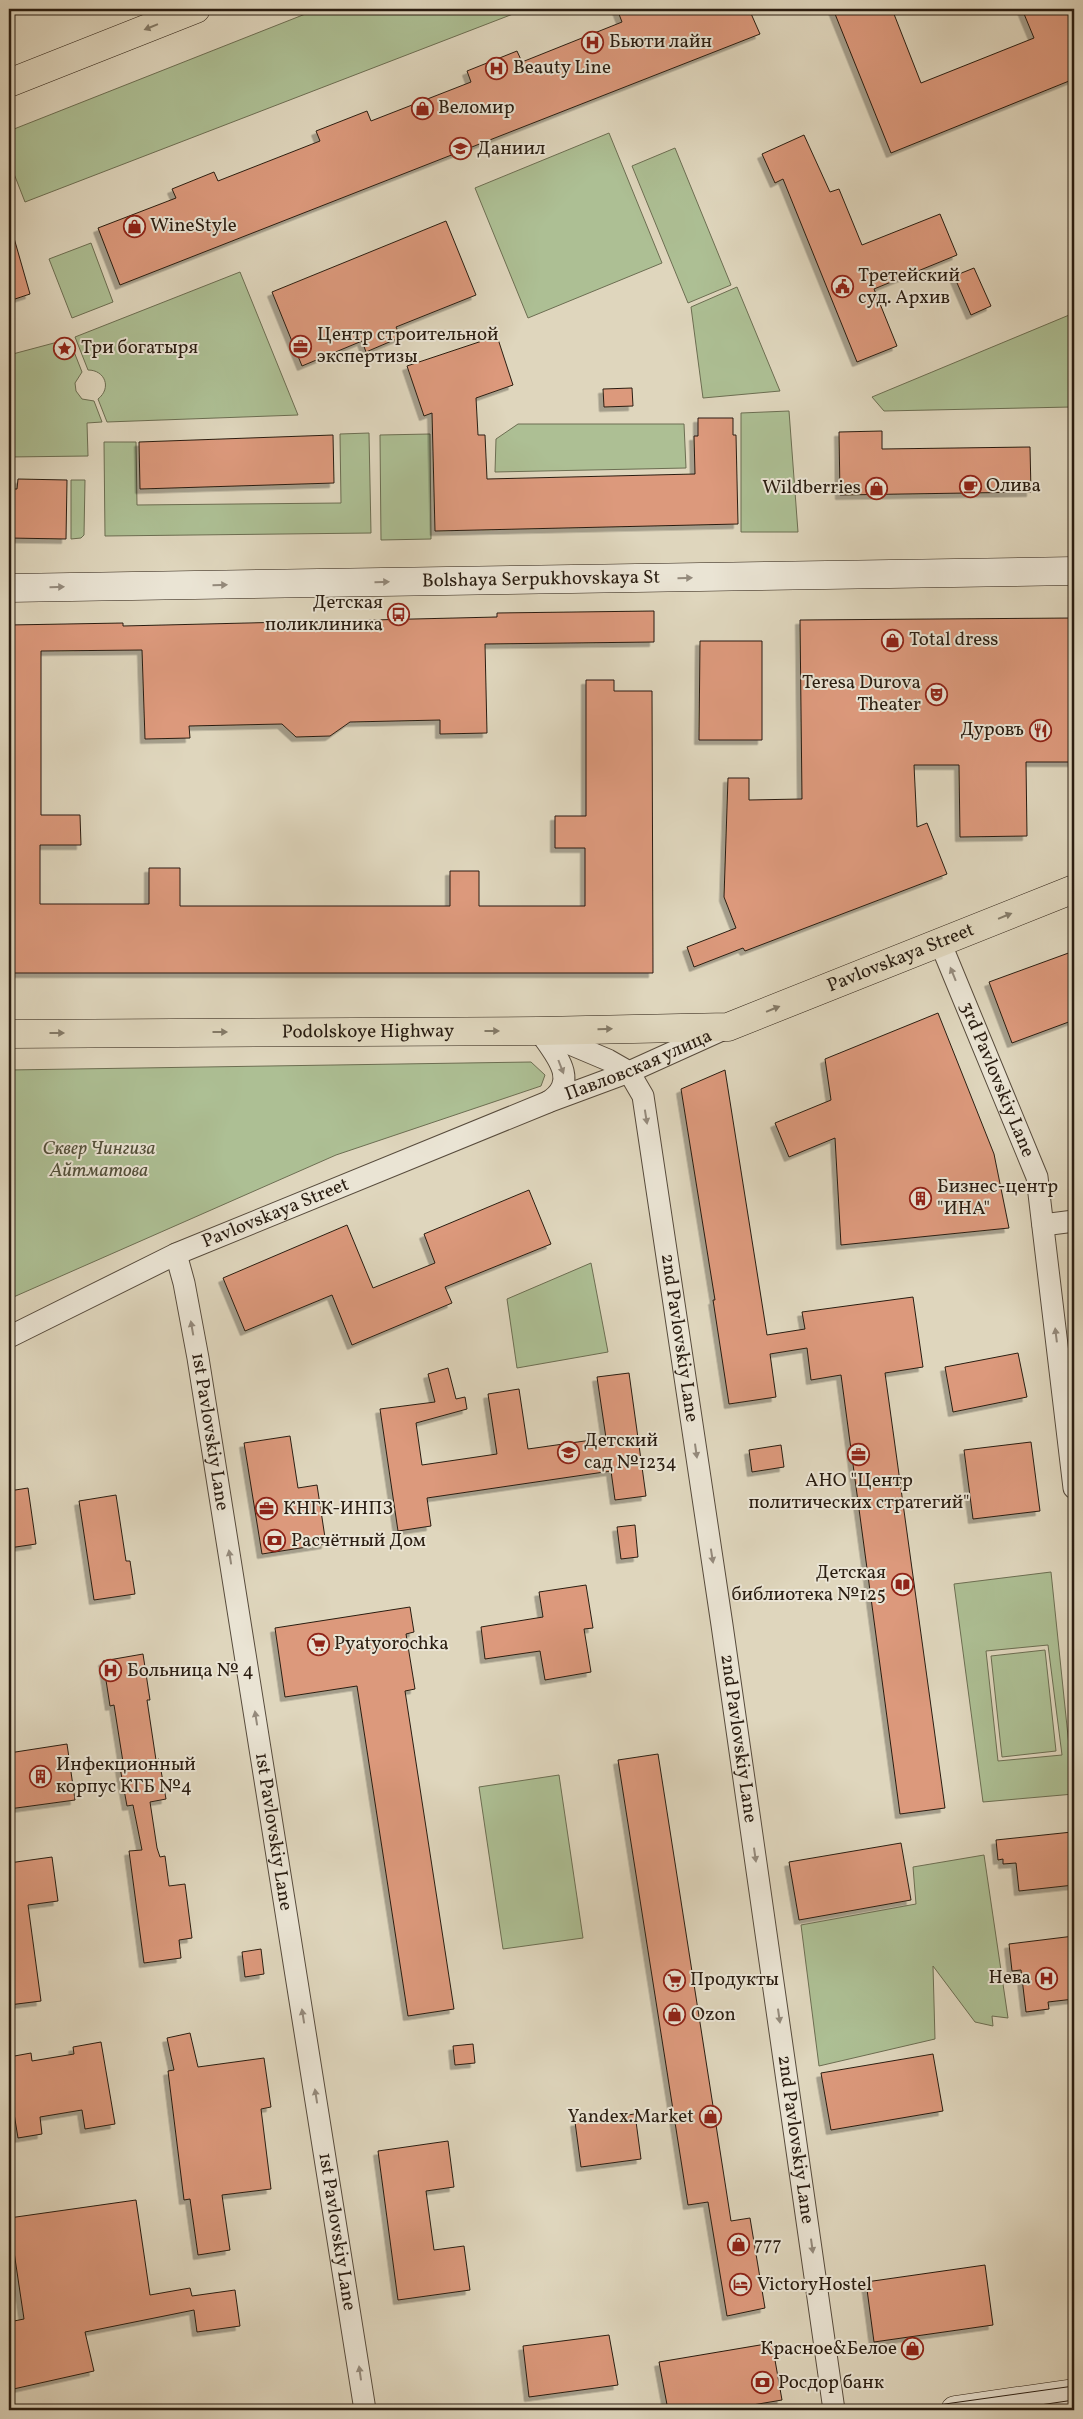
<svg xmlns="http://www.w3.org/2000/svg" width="1083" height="2419" font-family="Vollkorn,serif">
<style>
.green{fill:#adbf94;stroke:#6c6e52;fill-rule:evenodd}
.building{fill:#dc997b;stroke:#2a1d11;filter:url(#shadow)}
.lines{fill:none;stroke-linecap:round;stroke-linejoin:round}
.street-casing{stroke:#574b3c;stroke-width:23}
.secondary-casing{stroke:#2a1d11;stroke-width:29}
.primary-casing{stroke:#2a1d11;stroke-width:29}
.street{stroke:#eae4d4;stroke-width:21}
.secondary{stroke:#eae4d4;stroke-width:28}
.primary{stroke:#dfd6bd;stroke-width:28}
.tram{stroke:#2a1d11;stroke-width:1}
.oneway{fill:#847a67}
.oneway2{fill:#948a7c}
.labels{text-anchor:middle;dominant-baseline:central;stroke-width:4;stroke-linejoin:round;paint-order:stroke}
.poi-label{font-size:19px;fill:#2a1d11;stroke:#eae4d4;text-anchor:start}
.street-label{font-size:19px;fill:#2a1d11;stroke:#eae4d4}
.park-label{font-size:19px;font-style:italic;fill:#514e38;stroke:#eae4d4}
</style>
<defs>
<filter id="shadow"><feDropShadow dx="-4.5" dy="4.5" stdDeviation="0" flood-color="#0004"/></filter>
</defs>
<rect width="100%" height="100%" fill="#dfd6bd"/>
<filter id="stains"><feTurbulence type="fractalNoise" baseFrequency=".004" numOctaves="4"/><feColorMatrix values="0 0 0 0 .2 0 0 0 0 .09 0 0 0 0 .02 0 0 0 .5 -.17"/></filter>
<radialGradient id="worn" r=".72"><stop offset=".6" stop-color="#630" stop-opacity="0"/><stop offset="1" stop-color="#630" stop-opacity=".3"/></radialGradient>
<path class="green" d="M318,9h208l-501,193 -16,-41v-30z
M609,133l53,130 -134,55 -53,-130z
M675,148l56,137 -43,18 -56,-137z
M91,243l22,59 -41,16 -23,-59z
M240,272l58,143 -191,7 -9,-23c14,-11 7,-29 -10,-29l-13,-33z
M737,287l43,104 -77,7 -12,-91z
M1074,313v71l-3,23 -187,4 -12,-14z
M69,339l13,33 -7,11 1,8 6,8 12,2 8,21 -15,1 1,33 -79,1v-102z
M789,411l9,121h-57v-119z
M518,424h166l2,44 -191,4 1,-33z
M369,433l2,100 -266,3 -1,-94h32l1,63 204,-2 -1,-69z
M430,434l1,105 -50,1 -1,-105z
M71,480h14l-1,55 -3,3 -10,1z
M531,1062l14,13 -4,11 -205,69 -327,144v-229z
M591,1263l17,89 -91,16 -10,-69z
M1051,1572l23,222 -91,8 -29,-218zM1048,1645l14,110 -64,6 -12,-110z
M1045,1650l11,101 -54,6 -11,-101z
M559,1775l24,163 -80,11 -24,-162z
M984,1855l24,163 -16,-2 1,10 -18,-4 -42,-56 2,73 -116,27 -18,-141 115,-21 -3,-37z"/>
<path class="building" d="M617,9h132l11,25 -640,251 -22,-57 78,-30 -4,-9 42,-17 4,9 102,-40 -4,-10 51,-20 4,10 100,-39 -4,-11 50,-20 5,11 100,-40z
M833,9h59l29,74 113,-45 -12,-29h52v70l-183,74z
M804,135l26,57 9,-3 23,56 78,-31 17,41 -83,34 23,57 -40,16 -74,-183 -8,4 -13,-29z
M446,221l30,74 -80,32 5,10 -35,15 -4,-11 -60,25 -30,-74z
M14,238l16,56 -21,7v-62z
M974,268l17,38 -20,9 -17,-39z
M497,336l16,49 -37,13 2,37h7l2,44 208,-5 -1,-38h4v-18h35v17h3l2,89 -303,7 -3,-118 -8,3 -17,-50z
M632,388l1,18 -29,1 -1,-18z
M882,431v18l148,-2 1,45 -191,3 -1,-63z
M333,435l1,48 -194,6 -1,-47z
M18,479l49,1 -1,59 -57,-1v-49h8z
M654,611v31l-169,2 2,89 -47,1v-14l-90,2 -20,14 -34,1 -14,-13 -93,2 1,12 -45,1 -3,-89 -101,1v164h39l1,30h-41v59h109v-36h31v38h270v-35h29v35h106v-58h-30v-32h31v-136h28v11h38l1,282h-644v-348l114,-2v3l374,-9v-4z
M1074,618v144h-48l1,74 -67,1 -1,-72h-45l3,62 10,-4 20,51 -202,77 -2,-3 -49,19 -7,-20 49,-19 -12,-31 4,-119h21v22l53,-1 -2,-179z
M700,641h62v99h-63z
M1074,951v69l-62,23 -23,-61z
M938,1013l56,141 15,74 -168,17 -6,-107 -46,19 -14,-34 56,-23 -6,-41z
M725,1070l42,265 38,-6 -3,-17 111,-15 10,70 -38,6 60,435 -45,6 -59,-439 -30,5 -4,-32 -37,6 6,43 -47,7 -16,-104h2l-34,-211z
M529,1190l22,54 -106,43 7,16 -100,42 -20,-50 -87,36 -22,-53 124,-53 26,63 62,-25 -11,-29z
M1018,1353l9,44 -74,15 -8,-45z
M448,1368l8,31 9,-2 2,12 -51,14 6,42 75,-11 -9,-60 31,-5 9,60 78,-11 -9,-61 32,-4 17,123 -31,4 -4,-29 -184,27 4,28 -33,5 -18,-122 55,-7 -7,-28z
M290,1436l8,52 19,-3 9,59 -64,10 -18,-111z
M1031,1442l9,69 -67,8 -9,-69z
M781,1445l3,22 -32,5 -3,-22z
M28,1488l8,56 -27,4v-57z
M116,1495l10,66h4l5,33 -41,6 -15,-99z
M635,1525l3,32 -17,2 -4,-32z
M586,1585l7,43 -9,1 7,43 -46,8 -5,-29 -55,8 -4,-32 62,-10 -4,-25z
M410,1607l4,25 -8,2 9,55 -10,2 49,318 -46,7 -51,-330 -72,11 -10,-69z
M143,1654l7,46h-3l9,60 3,-1 7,40 -16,3 7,46 3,9 5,-1 4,30 16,-2 7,54 -13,2 2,18 -37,5 -15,-112 13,-1 -9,-45 -6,1 -8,-44h4l-9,-57 -4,1 -7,-45z
M67,1744l8,56 -66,9v-56z
M658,1754l73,467 19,-3 15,90 -38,8 -19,-114 -20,3 -70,-445z
M1072,1832l2,53 -55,6 -3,-28 -13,1v-5l-5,1 -2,-20z
M901,1843l10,57 -112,20 -10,-58z
M52,1857l6,44 -30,4 13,96 -32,4v-142z
M1074,1936v63l-26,3 1,7 -23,3 -5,-42 -9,1 -3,-27z
M261,1949l3,25 -19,3 -3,-25z
M190,2033l8,34 66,-9 7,49 -10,2 10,80 -49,6 8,55 -32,5 -8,-56 -6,1 -16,-129 6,-1 -7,-32z
M101,2042l14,82 -30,5 -3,-19 -42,7 2,17 -24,4 -9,-55v-26l22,-4 1,8 42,-7 -1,-7z
M473,2044l2,19 -20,2 -2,-19z
M933,2054l10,57 -112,19 -10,-57z
M635,2114l6,45 -60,8 -6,-45z
M448,2141l6,46 -28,4 8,59 30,-4 6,44 -72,10 -20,-149z
M136,2200l14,95 40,-7 2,8 43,-6 5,36 -43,6 -3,-22 -109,22 9,39 -85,19v-68l15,-3 -15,-101z
M985,2265l8,60 -119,17 -8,-60z
M609,2335l9,50 -89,12 -6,-51z
M772,2343l10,57 -59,10h-55l-9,-48z"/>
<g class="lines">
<defs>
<g id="street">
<path id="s1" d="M940,942l97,235 37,311"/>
<path d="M539,1031c16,23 42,50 9,71"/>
<path id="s2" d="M544,1033l64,27 21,12 14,24 79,529 112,785"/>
<path d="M1043,1225l31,-4"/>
<path id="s3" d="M176,1254l8,29 14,75 167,1052"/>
<path id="s4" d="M9,1337l167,-83 372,-152 81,-30 93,-42"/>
</g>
<g id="secondary">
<path id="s5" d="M9,588l1065,-17"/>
<path d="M955,2410l119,-17"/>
</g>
<g id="primary">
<path d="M9,83l187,-74"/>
<path id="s6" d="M9,1034l530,-3 189,-4 346,-138"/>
</g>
</defs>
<use href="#street" class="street-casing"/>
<use href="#secondary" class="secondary-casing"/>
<use href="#primary" class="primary-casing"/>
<use href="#street" class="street"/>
<use href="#secondary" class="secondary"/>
<use href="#primary" class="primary"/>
<path class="tram" d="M902,2410l172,-24
M1006,2410l68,-10"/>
</g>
<defs><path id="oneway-solid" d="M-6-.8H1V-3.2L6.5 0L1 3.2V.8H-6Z" transform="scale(1.25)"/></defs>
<g class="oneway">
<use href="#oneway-solid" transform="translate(151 27) rotate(158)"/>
<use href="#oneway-solid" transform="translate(1005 916) rotate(-22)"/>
<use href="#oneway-solid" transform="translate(773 1009) rotate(-22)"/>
<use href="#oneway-solid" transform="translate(605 1029) rotate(-1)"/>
<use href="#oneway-solid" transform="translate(492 1031)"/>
<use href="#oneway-solid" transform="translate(220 1032)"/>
<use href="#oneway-solid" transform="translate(57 1033)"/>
</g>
<g class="oneway2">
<use href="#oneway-solid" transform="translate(685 578) rotate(-1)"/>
<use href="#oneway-solid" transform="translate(382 582) rotate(-1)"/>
<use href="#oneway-solid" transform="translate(220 585) rotate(-1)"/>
<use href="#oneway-solid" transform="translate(57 587) rotate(-1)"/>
<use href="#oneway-solid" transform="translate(953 974) rotate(-112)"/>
<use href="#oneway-solid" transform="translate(561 1067) rotate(69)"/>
<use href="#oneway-solid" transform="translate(646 1117) rotate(81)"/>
<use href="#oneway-solid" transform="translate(192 1328) rotate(-100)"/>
<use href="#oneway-solid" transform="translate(1056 1335) rotate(-97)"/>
<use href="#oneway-solid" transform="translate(696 1451) rotate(82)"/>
<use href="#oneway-solid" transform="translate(712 1556) rotate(81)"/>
<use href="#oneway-solid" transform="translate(230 1557) rotate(-99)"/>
<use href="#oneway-solid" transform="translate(256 1718) rotate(-99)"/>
<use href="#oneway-solid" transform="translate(755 1855) rotate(82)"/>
<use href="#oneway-solid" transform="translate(303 2016) rotate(-99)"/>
<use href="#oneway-solid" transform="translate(779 2016) rotate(82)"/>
<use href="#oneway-solid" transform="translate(316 2096) rotate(-99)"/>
<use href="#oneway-solid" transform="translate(812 2246) rotate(82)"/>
<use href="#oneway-solid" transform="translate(360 2373) rotate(-98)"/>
</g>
<defs>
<symbol id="hospital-ring" viewBox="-11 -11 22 22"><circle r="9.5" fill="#eae4d4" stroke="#8f2418" stroke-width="1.5"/><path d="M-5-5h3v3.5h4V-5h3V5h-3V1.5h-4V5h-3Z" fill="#8f2418"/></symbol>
<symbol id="shop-ring" viewBox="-11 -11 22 22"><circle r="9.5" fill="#eae4d4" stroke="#8f2418" stroke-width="1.5"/><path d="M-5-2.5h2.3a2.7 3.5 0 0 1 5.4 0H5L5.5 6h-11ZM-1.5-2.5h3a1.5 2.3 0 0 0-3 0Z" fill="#8f2418"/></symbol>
<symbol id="school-ring" viewBox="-11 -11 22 22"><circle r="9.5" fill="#eae4d4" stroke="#8f2418" stroke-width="1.5"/><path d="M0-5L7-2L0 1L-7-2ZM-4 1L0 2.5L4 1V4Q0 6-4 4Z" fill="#8f2418"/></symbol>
<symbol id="civic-ring" viewBox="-11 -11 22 22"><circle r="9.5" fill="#eae4d4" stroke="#8f2418" stroke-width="1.5"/><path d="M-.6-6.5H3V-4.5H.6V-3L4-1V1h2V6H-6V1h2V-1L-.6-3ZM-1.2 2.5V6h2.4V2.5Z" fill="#8f2418"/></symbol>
<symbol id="office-ring" viewBox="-11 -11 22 22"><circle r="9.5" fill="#eae4d4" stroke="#8f2418" stroke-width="1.5"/><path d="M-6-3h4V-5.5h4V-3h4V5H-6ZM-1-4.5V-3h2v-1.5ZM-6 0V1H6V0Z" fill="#8f2418"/></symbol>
<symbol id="sight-ring" viewBox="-11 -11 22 22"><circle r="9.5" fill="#eae4d4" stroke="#8f2418" stroke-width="1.5"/><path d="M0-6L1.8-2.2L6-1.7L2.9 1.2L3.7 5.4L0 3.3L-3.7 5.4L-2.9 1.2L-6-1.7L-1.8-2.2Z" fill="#8f2418"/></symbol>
<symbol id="cafe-ring" viewBox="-11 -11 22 22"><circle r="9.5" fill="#eae4d4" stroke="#8f2418" stroke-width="1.5"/><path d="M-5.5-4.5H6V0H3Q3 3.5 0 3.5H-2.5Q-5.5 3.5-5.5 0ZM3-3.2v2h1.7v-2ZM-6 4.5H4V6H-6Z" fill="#8f2418"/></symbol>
<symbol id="bus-ring" viewBox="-11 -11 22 22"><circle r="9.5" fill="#eae4d4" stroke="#8f2418" stroke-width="1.5"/><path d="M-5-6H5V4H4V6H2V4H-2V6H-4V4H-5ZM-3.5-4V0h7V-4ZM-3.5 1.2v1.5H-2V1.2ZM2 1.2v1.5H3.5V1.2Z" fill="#8f2418"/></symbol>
<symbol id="theatre-ring" viewBox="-11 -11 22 22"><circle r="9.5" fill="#eae4d4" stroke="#8f2418" stroke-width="1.5"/><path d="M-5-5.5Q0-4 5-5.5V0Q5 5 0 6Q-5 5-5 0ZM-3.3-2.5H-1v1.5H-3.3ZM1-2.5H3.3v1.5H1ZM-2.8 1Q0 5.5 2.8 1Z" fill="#8f2418"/></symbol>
<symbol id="restaurant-ring" viewBox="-11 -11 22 22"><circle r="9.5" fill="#eae4d4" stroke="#8f2418" stroke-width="1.5"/><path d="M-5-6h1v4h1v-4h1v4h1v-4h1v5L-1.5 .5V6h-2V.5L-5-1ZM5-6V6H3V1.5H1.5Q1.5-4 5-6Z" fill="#8f2418"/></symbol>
<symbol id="building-ring" viewBox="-11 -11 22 22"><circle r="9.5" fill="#eae4d4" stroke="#8f2418" stroke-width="1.5"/><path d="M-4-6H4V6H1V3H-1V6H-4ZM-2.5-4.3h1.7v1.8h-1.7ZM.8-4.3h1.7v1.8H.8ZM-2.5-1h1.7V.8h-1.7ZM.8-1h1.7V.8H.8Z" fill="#8f2418"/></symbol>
<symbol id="bank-ring" viewBox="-11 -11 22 22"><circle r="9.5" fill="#eae4d4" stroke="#8f2418" stroke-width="1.5"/><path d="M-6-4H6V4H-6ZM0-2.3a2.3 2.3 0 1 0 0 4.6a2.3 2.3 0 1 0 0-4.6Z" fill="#8f2418"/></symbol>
<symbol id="library-ring" viewBox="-11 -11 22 22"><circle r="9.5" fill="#eae4d4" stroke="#8f2418" stroke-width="1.5"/><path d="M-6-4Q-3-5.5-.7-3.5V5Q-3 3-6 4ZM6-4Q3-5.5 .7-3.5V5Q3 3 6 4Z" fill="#8f2418"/></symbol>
<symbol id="supermarket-ring" viewBox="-11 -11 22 22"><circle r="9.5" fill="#eae4d4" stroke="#8f2418" stroke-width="1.5"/><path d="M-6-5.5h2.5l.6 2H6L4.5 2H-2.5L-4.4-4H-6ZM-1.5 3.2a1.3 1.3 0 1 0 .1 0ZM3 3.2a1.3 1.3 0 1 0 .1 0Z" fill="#8f2418"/></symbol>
<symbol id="hotel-ring" viewBox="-11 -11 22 22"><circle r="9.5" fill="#eae4d4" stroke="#8f2418" stroke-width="1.5"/><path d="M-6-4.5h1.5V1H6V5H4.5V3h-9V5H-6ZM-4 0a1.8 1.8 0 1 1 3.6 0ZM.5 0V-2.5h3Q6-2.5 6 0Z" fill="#8f2418"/></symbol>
</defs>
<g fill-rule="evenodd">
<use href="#hospital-ring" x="580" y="30" width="25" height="25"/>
<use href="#hospital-ring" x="484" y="56" width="25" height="25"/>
<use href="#shop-ring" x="410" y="96" width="25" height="25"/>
<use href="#school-ring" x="448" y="136" width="25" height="25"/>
<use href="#shop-ring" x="122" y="214" width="25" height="25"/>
<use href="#civic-ring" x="830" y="274" width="25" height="25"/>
<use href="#office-ring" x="288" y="334" width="25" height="25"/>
<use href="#sight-ring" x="52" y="336" width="25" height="25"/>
<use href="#cafe-ring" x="958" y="474" width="25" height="25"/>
<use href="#shop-ring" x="864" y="476" width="25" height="25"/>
<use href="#bus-ring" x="386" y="602" width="25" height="25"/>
<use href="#shop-ring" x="880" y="628" width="25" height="25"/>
<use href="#theatre-ring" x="924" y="682" width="25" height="25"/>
<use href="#restaurant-ring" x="1028" y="718" width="25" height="25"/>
<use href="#building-ring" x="908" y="1186" width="25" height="25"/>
<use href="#school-ring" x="556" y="1440" width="25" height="25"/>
<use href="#office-ring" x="846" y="1442" width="25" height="25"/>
<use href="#office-ring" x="254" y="1496" width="25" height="25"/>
<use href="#bank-ring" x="262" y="1528" width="25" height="25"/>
<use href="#library-ring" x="890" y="1572" width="25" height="25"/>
<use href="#supermarket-ring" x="306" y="1632" width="25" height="25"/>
<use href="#hospital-ring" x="98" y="1658" width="25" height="25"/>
<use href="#building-ring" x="28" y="1764" width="25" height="25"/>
<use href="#hospital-ring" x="1034" y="1966" width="25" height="25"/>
<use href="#supermarket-ring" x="662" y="1968" width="25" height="25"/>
<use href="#shop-ring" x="662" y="2002" width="25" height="25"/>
<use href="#shop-ring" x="698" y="2104" width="25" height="25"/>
<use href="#shop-ring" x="726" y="2232" width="25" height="25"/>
<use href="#hotel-ring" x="728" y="2272" width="25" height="25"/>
<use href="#shop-ring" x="900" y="2336" width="25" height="25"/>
<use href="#bank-ring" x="750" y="2370" width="25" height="25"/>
</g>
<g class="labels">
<g class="poi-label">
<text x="609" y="42">Бьюти лайн</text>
<text x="513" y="68">Beauty Line</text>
<text x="438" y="108">Веломир</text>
<text x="477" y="149">Даниил</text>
<text x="150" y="226">WineStyle</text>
<text x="858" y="276">Третейский<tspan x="858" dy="22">суд. Архив</tspan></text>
<text x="317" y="335">Центр строительной<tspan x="317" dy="22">экспертизы</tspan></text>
<text x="81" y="348">Три богатыря</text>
<text x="986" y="486">Олива</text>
<text x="861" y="488" text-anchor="end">Wildberries</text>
<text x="383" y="603" text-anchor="end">Детская<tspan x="383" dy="22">поликлиника</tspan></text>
<text x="909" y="640">Total dress</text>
<text x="921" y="683" text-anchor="end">Teresa Durova<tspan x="921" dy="22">Theater</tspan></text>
<text x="1024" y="730" text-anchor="end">Дуровъ</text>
<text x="937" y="1187">Бизнес-центр<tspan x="937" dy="22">"ИНА"</tspan></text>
<text x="584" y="1441">Детский<tspan x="584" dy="22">сад №1234</tspan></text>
<text x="859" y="1481" text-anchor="middle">АНО "Центр<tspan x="859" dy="22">политических стратегий"</tspan></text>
<text x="283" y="1509">КНГК-ИНПЗ</text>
<text x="291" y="1541">Расчётный Дом</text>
<text x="886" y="1573" text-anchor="end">Детская<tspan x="886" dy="22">библиотека №125</tspan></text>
<text x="334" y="1644">Pyatyorochka</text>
<text x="127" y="1671">Больница № 4</text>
<text x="56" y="1765">Инфекционный<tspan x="56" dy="22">корпус КГБ №4</tspan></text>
<text x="1031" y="1978" text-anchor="end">Нева</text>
<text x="690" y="1980">Продукты</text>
<text x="691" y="2015">Ozon</text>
<text x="694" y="2117" text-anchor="end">Yandex.Market</text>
<text x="754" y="2245">777</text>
<text x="757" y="2285">VictoryHostel</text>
<text x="897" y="2349" text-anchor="end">Красное&amp;Белое</text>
<text x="778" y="2383">Росдор банк</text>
</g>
<g class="street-label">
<text stroke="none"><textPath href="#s5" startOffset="532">Bolshaya Serpukhovskaya St</textPath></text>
<text stroke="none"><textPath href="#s6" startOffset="905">Pavlovskaya Street</textPath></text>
<text stroke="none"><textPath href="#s6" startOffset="359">Podolskoye Highway</textPath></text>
<text stroke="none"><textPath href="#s4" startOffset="686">Павловская улица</textPath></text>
<text stroke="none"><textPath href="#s1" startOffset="149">3rd Pavlovskiy Lane</textPath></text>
<text stroke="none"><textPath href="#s4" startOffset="294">Pavlovskaya Street</textPath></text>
<text stroke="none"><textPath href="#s2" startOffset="366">2nd Pavlovskiy Lane</textPath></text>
<text stroke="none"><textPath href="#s3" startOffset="181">1st Pavlovskiy Lane</textPath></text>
<text stroke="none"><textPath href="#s2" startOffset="771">2nd Pavlovskiy Lane</textPath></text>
<text stroke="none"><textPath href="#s3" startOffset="586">1st Pavlovskiy Lane</textPath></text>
<text stroke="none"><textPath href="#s2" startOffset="1176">2nd Pavlovskiy Lane</textPath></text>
<text stroke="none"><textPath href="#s3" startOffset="991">1st Pavlovskiy Lane</textPath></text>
</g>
<g class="park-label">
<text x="99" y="1149">Сквер Чингиза<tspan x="99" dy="22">Айтматова</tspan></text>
</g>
</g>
<rect width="1083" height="2419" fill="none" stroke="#dfd6bd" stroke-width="30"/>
<rect x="10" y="10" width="1063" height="2399" fill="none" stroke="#2a1d11" stroke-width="2.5"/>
<rect x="15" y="15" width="1053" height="2389" fill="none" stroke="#2a1d11"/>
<rect width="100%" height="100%" filter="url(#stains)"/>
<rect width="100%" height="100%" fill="url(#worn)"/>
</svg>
